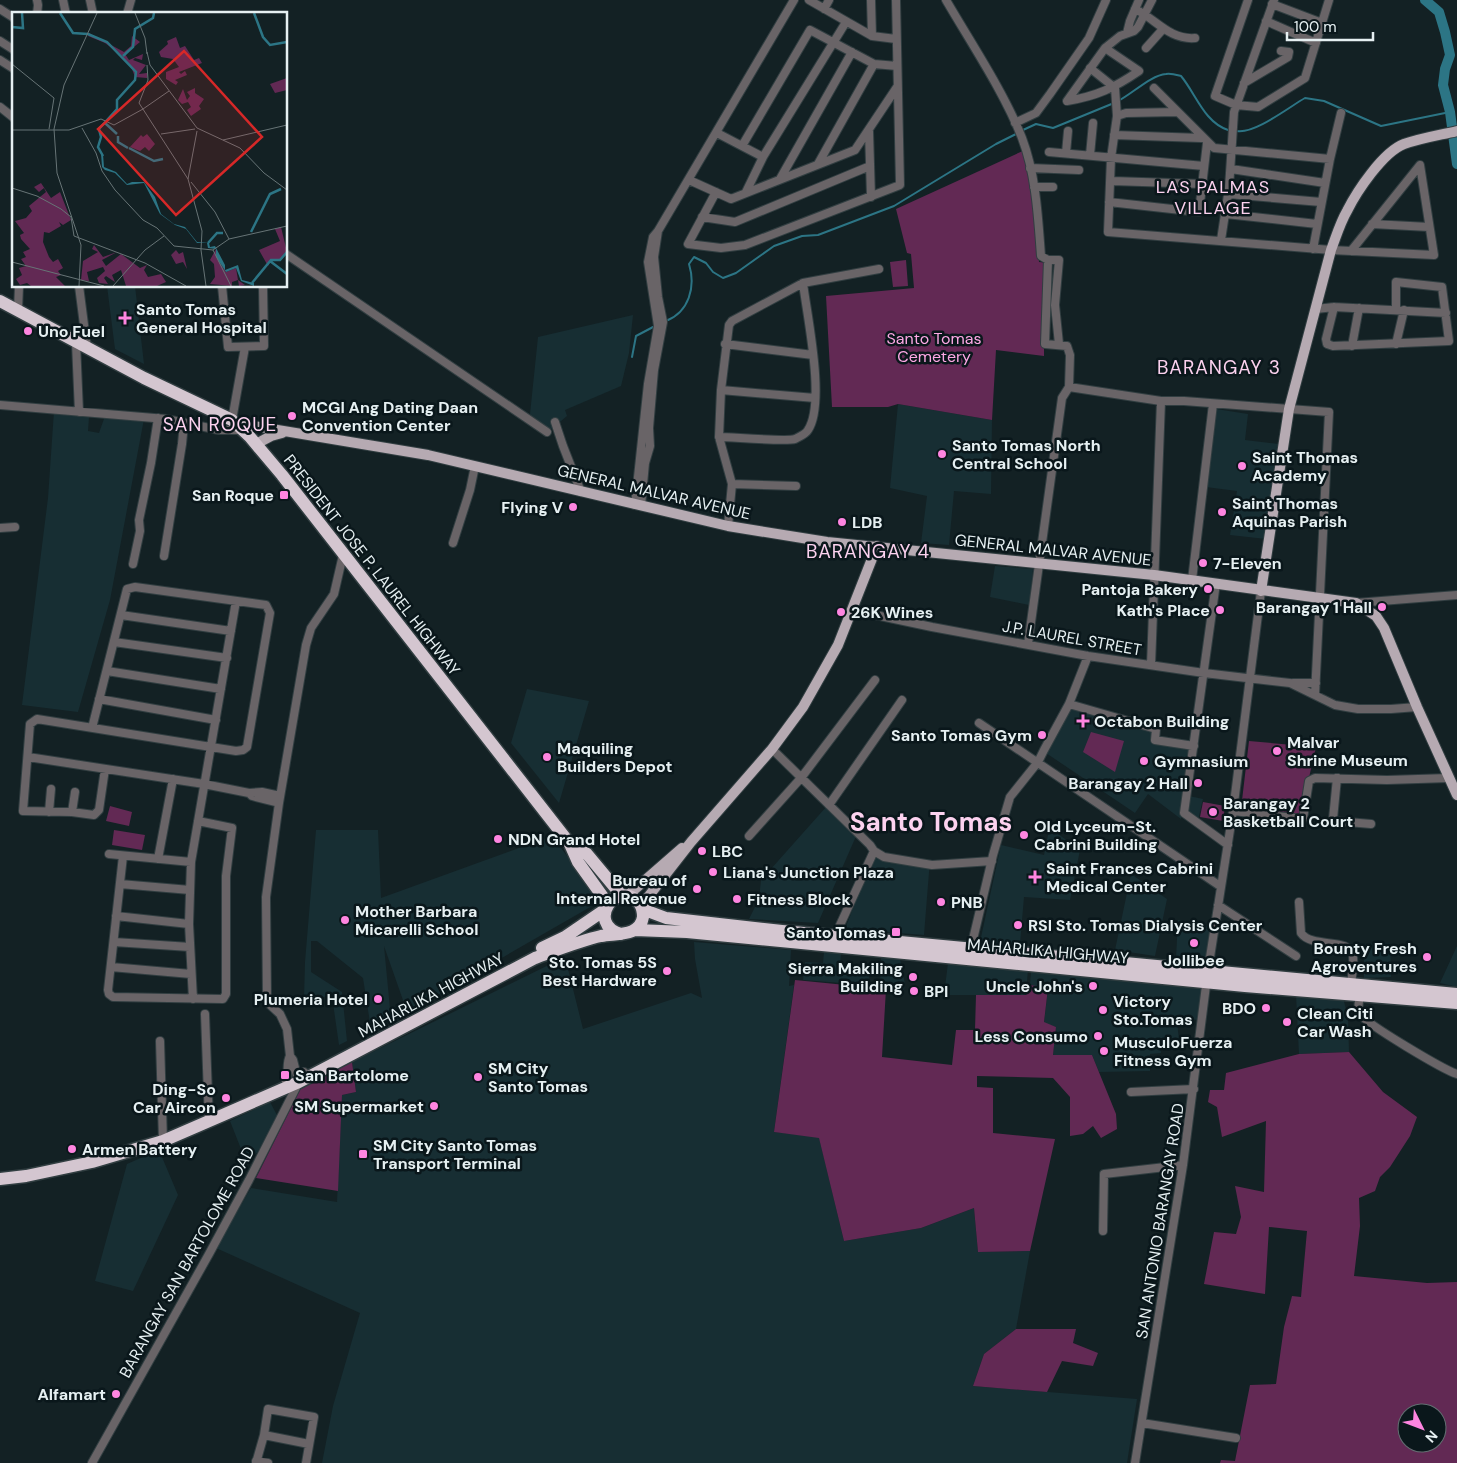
<svg xmlns="http://www.w3.org/2000/svg" width="1457" height="1463" font-family="'DM Sans',sans-serif">
<style>
.built{fill:#172e33}
.green{fill:#622954;fill-rule:evenodd}
.lines{fill:none;stroke-linecap:round;stroke-linejoin:round}
.stream{stroke:#2c7585;stroke-width:2}
.river{stroke:#2c7585;stroke-width:10}
.minor-casing{stroke:#313e41;stroke-width:10}
.major-casing{stroke:#313e41;stroke-width:12}
.highway-casing{stroke:#313e41;stroke-width:15}
.minor{stroke:#696467;stroke-width:8}
.major{stroke:#b6aab2;stroke-width:10}
.highway{stroke:#d4c6d0;stroke-width:12}
.poi-dot{fill:#fe85e0;stroke:#0a171b;stroke-width:2}
.labels{text-anchor:middle;dominant-baseline:central;stroke-width:5;stroke-linejoin:round;paint-order:stroke}
.poi-label{font-size:16px;font-weight:bold;fill:#e6f0f2;stroke:#0a171b;text-anchor:start}
.park-label{font-size:16px;fill:#fda8e5;stroke:#0a171b}
.street-label{font-size:16px;fill:#e6f0f2;stroke:#0a171b}
.neighbourhood-label{font-size:18px;letter-spacing:1px;fill:#fcd2ef;stroke:#0a171b}
.quarter-label{font-size:19px;letter-spacing:1px;fill:#fcd2ef;stroke:#0a171b}
.town-label{font-size:26px;font-weight:bold;fill:#fcd2ef;stroke:#0a171b}
.inset-river{fill:none;stroke:#2c7585;stroke-width:2.5}
.inset-road{fill:none;stroke:#677476;stroke-width:1}
.view{fill:#d62828;fill-opacity:0.15;stroke:#d62828;stroke-width:2.5}
.inset-edge{fill:none;stroke:#e6f0f2;stroke-width:2.5}
</style>
<rect width="100%" height="100%" fill="#132124"/>
<path class="built" d="M107,286h28l9,78 -29,-15z
M633,315l-4,38 -8,33 -56,24 2,6 -18,15 -17,-12 -2,-5 8,-77z
M898,404l94,16 -1,74 -37,-3 -5,54 -28,-2 6,-47 -37,-8z
M1216,409l32,5 -3,26 34,4 -13,95 -36,-4 7,-44 -31,-4z
M54,411l35,6 -1,14 11,2 6,-17 39,3 -34,181 -32,112 -56,-7 26,-207z
M995,566l38,3 -4,36 -39,-8z
M527,689l62,12 -30,102 -48,-60z
M1069,708l87,21 -1,11 37,7 -11,72 -33,-25 -13,19 -89,-60z
M1189,796l14,3 -5,21 -12,-7z
M827,806l30,28 -39,89 -69,-4 10,-20 2,-19z
M316,830h62l3,68 171,-62 45,60 -5,10 -179,103 -4,-8 -5,2 -20,-57 7,73 -20,10 -8,-51 -46,-37h-6v31l31,20 5,49 -8,4 -7,-49 -28,3 1,-37z
M1054,831l26,19 -10,50 -46,-3 -4,47 -40,-2 21,-97 43,10 4,-20z
M875,852l55,8 -6,75 -79,-6z
M1131,874l36,25 -12,57 -40,-6z
M1178,920l35,7 -6,36 -31,-5z
M694,942l97,8 -2,36 5,-1 -20,147 45,5 25,104 77,-13 53,-20 4,44 52,-1 -14,78 -32,25 -11,32 164,13 -10,64h-805l11,-57 27,-93 -144,-65 35,-60 86,14 5,-107 14,-3 -4,-30 213,-105 18,72 108,-36 11,5 -7,-39z
M1390,943l1,34 -27,1v-34z
M1457,946v41l-17,-4z
M824,952l17,1 -1,12 30,3 -2,17 -65,-5 2,-18 18,1z
M881,958l19,1 5,25 -1,6 -24,-1z
M948,963l80,6 -2,26h-82z
M1031,970l173,17 -3,32 -24,3 2,18 -19,3 1,10 -11,1v17l-51,1 -7,-17h-39l3,-28 -12,-4 4,-35 -18,-3z
M1296,994h46l6,23 1,35 -50,2z
M270,1102l8,15 -21,36 -12,6 -15,-38z
M159,1150l19,45 -45,96 -38,-10 32,-117z"/>
<path class="green" d="M1025,150l9,38 5,74 10,1 -5,38v55l-48,-6 -4,70 -94,-16 -10,3h-56l-6,-111 88,-8 -3,-34 -4,-1 -11,-44z
M906,260l2,26 -15,1 -3,-25z
M1091,732l33,9 -9,31 -32,-20z
M1249,741l67,6 -16,70 -59,-8z
M1203,802l22,4 -2,15 -23,-4z
M110,806l22,6 -3,14 -23,-5z
M114,830l31,5 -3,15 -30,-5z
M795,980l91,9 -4,68 70,8 4,-35h19l1,-35h50l4,-10 18,3 -4,34 12,5 -3,28h39l24,59 1,15 -16,9 -8,-12 -10,8 -13,2v-39l-17,-19 -76,-2v11l16,1v45l62,6 -25,112 -52,1 -4,-44 -53,20 -77,13 -25,-103 -45,-6z
M1349,1052l34,40 34,25 -7,19 -20,31 -10,10 -5,14 -16,7 1,28 -6,50 73,7 30,-1v181h-237l1,-3 14,1 15,-76 26,-1 8,-57 8,-31 9,1 6,-66 -38,-4 -4,67 -61,-10 10,-52 22,2 5,-17 -6,-31 29,6 2,-71 -44,16 -5,-30 -9,-5 2,-12h14l2,-17 73,-19zM1407,1413h30v30h-30z
M352,1062l4,30 -14,3 -4,96 -82,-13 46,-92z
M1016,1329h60l-3,14 25,10 -5,13 -31,-5 -15,31 -74,-6 11,-32z"/>
<g class="lines">
<path class="stream" d="M1118,101c14,-7 33,-26 48,-27 5,-1 11,1 15,2 15,18 23,46 47,54
M1023,130l13,-6 17,4 61,-25
M1237,131c18,3 52,-24 68,-33l19,3 57,25 69,-14
M666,321c23,-9 30,-34 23,-57l5,-7 12,6 7,9 10,6 13,-5 38,-27 28,-10 16,-1 76,-29 102,-62 20,-10
M632,357l4,-21 19,-10"/>
<path class="river" d="M1425,0l14,12 6,20 5,23 -5,14 -2,16 7,27 7,52"/>
<defs>
<path id="minor" d="M63,0l3,14
M90,0l3,14
M809,0l63,36 24,3
M871,0l1,36
M946,0c25,43 58,92 76,138 14,37 16,78 19,118l7,4 -3,84 22,2 3,9 -1,32
M1248,0l-33,96 21,9 22,2 47,-29 24,-78
M1272,4l50,19
M0,9l14,9
M824,9l5,-9
M1135,9c21,10 34,31 60,29
M37,14l1,-9 -1,-5
M127,14l4,-14
M1266,21l50,22
M1127,33l3,-12 9,-21
M0,41l14,9
M1105,48l34,23c-25,17 -42,25 -72,30z
M1105,48l15,-12 14,-5 4,-4 14,-27
M1146,48l17,-19
M0,60l14,9
M1090,68l25,20 2,28 -6,42 -3,74 223,18 103,5 -14,-90 -69,86
M1244,83l44,-26 1,-5 -8,-1
M1154,88l60,60 116,11
M0,107l14,11
M1117,116l9,-3 51,-1
M1015,123l21,-10 14,-19 39,-56 17,-38
M869,131l2,66
M717,133l46,24 83,-135
M1114,135l87,3
M742,146l68,-116 64,34 23,2
M1049,152l155,14
M1066,153l2,-22
M1090,155l3,-32
M818,164l56,-100
M1030,168l49,2
M1231,169l94,14
M780,179l72,-127
M689,180l42,19 124,-49 42,-63
M1112,181l91,3
M1034,187h19
M716,192l-28,52 33,4 24,-3 155,-60 -4,-185
M746,192l17,-35
M1228,194l93,8
M1109,202l90,10 8,-69
M1226,214l91,10
M702,217l33,5 135,-56
M1372,224l57,3
M658,231l136,-231
M1221,240l8,-52 5,-76 40,-112
M1313,249l17,-90 11,-46
M286,254l261,178
M1048,260h11l-4,45 4,39
M79,286l8,62
M222,286l6,61 36,-1 -1,-60
M1334,307l-8,32 1,5 6,2 116,-5 -7,-54 -46,-5v28
M1316,309l18,-2 112,6
M18,310l1,-24
M76,343l3,69
M725,344l88,11
M1396,344l8,-34
M1352,346l7,-38
M721,390l94,8
M0,405l166,14 53,11h23
M232,420l13,-73
M555,422l8,24 18,46
M719,437c12,0 68,5 76,2 4,-2 11,-5 13,-9 18,-27 -1,-114 -5,-147
M732,484l64,2
M635,505l13,-121 10,-58 -10,-64 5,-25 5,-6 -4,26 4,40 5,25 -9,48 -5,58 1,18 -5,17 -4,43
M728,526l4,-42 -13,-47 2,-47 8,-65 3,-4 71,-38 76,-14
M0,528l15,-1
M453,543l17,-53 5,-24
M164,556l18,-112 2,-21
M133,564l7,-33 -1,-11 12,-57 7,-45
M1192,580l21,-176
M1216,583l-32,230 44,32
M1356,603l101,-8
M852,610l80,17 156,29 116,17 86,10 45,22 23,4h33l26,-2
M121,615l110,16
M114,642l113,16
M1028,644l34,-246 7,-11 92,14h23l145,11 -14,283
M1151,665l10,-264
M107,671l114,18
M1293,683h23
M99,699l117,21
M1069,704l87,25 -1,11 39,6
M979,723l241,163
M92,728l35,-139 8,-2 131,18 4,8 -23,134 -4,3 -7,1 -199,-32 -7,5 -7,87 49,1 22,3 5,-5 6,-41
M772,749l98,96 4,6 -39,85
M28,757l176,27 45,9 3,3 27,7
M1337,778l-4,41 3,2 35,3
M249,793l13,-1 18,4
M829,805l73,-105
M1233,811l70,8 6,-38 6,-3 72,2 62,-2
M49,812l2,-23
M72,812l3,-20
M749,836l52,-58 74,-98
M874,851l10,6 48,8 60,-4
M109,854l82,8
M123,856l-15,134 1,4 4,3 110,2 3,-5v-118l6,-48 -34,-7
M158,859l15,-80
M120,884l70,6
M1299,902l2,31c11,16 50,4 52,23 1,9 -1,19 -2,28
M1218,905l78,51
M116,916l73,8
M114,942l76,5
M970,952l23,-97 17,-58 28,-35 6,-12 25,-46 19,-48
M111,967l80,7
M1360,995c-1,7 -3,14 0,19 6,10 84,56 97,60
M193,999l-4,-75 2,-62 45,-261
M205,1014l4,108
M160,1041l3,100
M297,1076l-4,-16 -3,-4 -3,-27 -7,-15 -13,-12 -1,-105 13,-94 27,-158 5,-17 23,-34 9,-39
M286,1081c3,-8 0,-19 4,-25
M1131,1092l63,-3
M1103,1231l1,-57 79,-9
M1142,1423l94,15
M264,1435l45,9
M256,1461l12,2
M92,1463l117,-209 40,-74 55,-108
M256,1463l8,-28 4,-26 46,8 -8,46
M1135,1463l48,-298 25,-195 25,-159 28,-220"/>
<path id="major" d="M236,423l192,32 300,71 99,16 327,33 202,28 20,13 8,12 33,79 40,88
M256,444l15,-8 11,-3
M1261,591l28,-182 42,-159c5,-13 9,-27 16,-39 10,-20 36,-59 57,-67 17,-6 36,-9 53,-13
M627,896l55,-48
M641,906l50,-64 81,-93 31,-42 35,-62 39,-99"/>
<path id="highway" d="M0,301l144,77 88,42 18,17 32,38 288,369 8,18 30,42
M570,844l17,10 35,42
M642,909l24,9 116,13 675,63
M635,930l52,2 558,54 212,17
M542,948l23,-11 41,-28
M0,1179l26,-3 66,-14 71,-21 136,-59 236,-124c22,-8 44,-17 66,-22 15,-3 39,1 42,-19 0,-5 -1,-10 -4,-14 -22,-26 -54,21 -18,31"/>
</defs>
<use href="#minor" class="minor-casing"/>
<use href="#major" class="major-casing"/>
<use href="#highway" class="highway-casing"/>
<use href="#minor" class="minor"/>
<use href="#major" class="major"/>
<use href="#highway" class="highway"/>
</g>
<g class="poi-dot">
<path d="M122.5 310.5h5v5h5v5h-5v5h-5v-5h-5v-5h5z"/>
<circle cx="28" cy="331" r="5"/>
<circle cx="292" cy="416" r="5"/>
<circle cx="942" cy="454" r="5"/>
<circle cx="1242" cy="466" r="5"/>
<rect x="279" y="490" width="10" height="10" rx="2.5"/>
<circle cx="573" cy="507" r="5"/>
<circle cx="1222" cy="512" r="5"/>
<circle cx="842" cy="522" r="5"/>
<circle cx="1203" cy="563" r="5"/>
<circle cx="1208" cy="589" r="5"/>
<circle cx="1382" cy="607" r="5"/>
<circle cx="1220" cy="610" r="5"/>
<circle cx="841" cy="612" r="5"/>
<path d="M1080.5 713.5h5v5h5v5h-5v5h-5v-5h-5v-5h5z"/>
<circle cx="1042" cy="735" r="5"/>
<circle cx="1277" cy="751" r="5"/>
<circle cx="547" cy="757" r="5"/>
<circle cx="1144" cy="761" r="5"/>
<circle cx="1198" cy="783" r="5"/>
<circle cx="1213" cy="812" r="5"/>
<circle cx="1024" cy="835" r="5"/>
<circle cx="498" cy="839" r="5"/>
<circle cx="702" cy="851" r="5"/>
<circle cx="713" cy="872" r="5"/>
<path d="M1032.5 869.5h5v5h5v5h-5v5h-5v-5h-5v-5h5z"/>
<circle cx="697" cy="889" r="5"/>
<circle cx="737" cy="899" r="5"/>
<circle cx="941" cy="902" r="5"/>
<circle cx="345" cy="920" r="5"/>
<circle cx="1018" cy="925" r="5"/>
<rect x="891" y="927" width="10" height="10" rx="2.5"/>
<circle cx="1194" cy="943" r="5"/>
<circle cx="1427" cy="957" r="5"/>
<circle cx="667" cy="971" r="5"/>
<circle cx="913" cy="977" r="5"/>
<circle cx="1093" cy="986" r="5"/>
<circle cx="914" cy="991" r="5"/>
<circle cx="378" cy="999" r="5"/>
<circle cx="1266" cy="1008" r="5"/>
<circle cx="1103" cy="1010" r="5"/>
<circle cx="1287" cy="1022" r="5"/>
<circle cx="1098" cy="1036" r="5"/>
<circle cx="1104" cy="1051" r="5"/>
<rect x="280" y="1070" width="10" height="10" rx="2.5"/>
<circle cx="478" cy="1077" r="5"/>
<circle cx="226" cy="1098" r="5"/>
<circle cx="434" cy="1106" r="5"/>
<circle cx="72" cy="1149" r="5"/>
<rect x="358" y="1149" width="10" height="10" rx="2.5"/>
<circle cx="116" cy="1394" r="5"/>
</g>
<g class="labels">
<g class="poi-label">
<text x="136" y="309">Santo Tomas<tspan x="136" dy="18">General Hospital</tspan></text>
<text x="38" y="331">Uno Fuel</text>
<text x="302" y="407">MCGI Ang Dating Daan<tspan x="302" dy="18">Convention Center</tspan></text>
<text x="952" y="445">Santo Tomas North<tspan x="952" dy="18">Central School</tspan></text>
<text x="1252" y="457">Saint Thomas<tspan x="1252" dy="18">Academy</tspan></text>
<text x="274" y="495" text-anchor="end">San Roque</text>
<text x="1232" y="503">Saint Thomas<tspan x="1232" dy="18">Aquinas Parish</tspan></text>
<text x="563" y="507" text-anchor="end">Flying V</text>
<text x="852" y="522">LDB</text>
<text x="1213" y="563">7-Eleven</text>
<text x="1198" y="589" text-anchor="end">Pantoja Bakery</text>
<text x="1372" y="607" text-anchor="end">Barangay 1 Hall</text>
<text x="1210" y="610" text-anchor="end">Kath's Place</text>
<text x="851" y="612">26K Wines</text>
<text x="1094" y="721">Octabon Building</text>
<text x="1032" y="735" text-anchor="end">Santo Tomas Gym</text>
<text x="1287" y="742">Malvar<tspan x="1287" dy="18">Shrine Museum</tspan></text>
<text x="557" y="748">Maquiling<tspan x="557" dy="18">Builders Depot</tspan></text>
<text x="1154" y="761">Gymnasium</text>
<text x="1188" y="783" text-anchor="end">Barangay 2 Hall</text>
<text x="1223" y="803">Barangay 2<tspan x="1223" dy="18">Basketball Court</tspan></text>
<text x="1034" y="826">Old Lyceum-St.<tspan x="1034" dy="18">Cabrini Building</tspan></text>
<text x="508" y="839">NDN Grand Hotel</text>
<text x="712" y="851">LBC</text>
<text x="1046" y="868">Saint Frances Cabrini<tspan x="1046" dy="18">Medical Center</tspan></text>
<text x="723" y="872">Liana's Junction Plaza</text>
<text x="687" y="880" text-anchor="end">Bureau of<tspan x="687" dy="18">Internal Revenue</tspan></text>
<text x="747" y="899">Fitness Block</text>
<text x="951" y="902">PNB</text>
<text x="355" y="911">Mother Barbara<tspan x="355" dy="18">Micarelli School</tspan></text>
<text x="1028" y="925">RSI Sto. Tomas Dialysis Center</text>
<text x="886" y="932" text-anchor="end">Santo Tomas</text>
<text x="1417" y="948" text-anchor="end">Bounty Fresh<tspan x="1417" dy="18">Agroventures</tspan></text>
<text x="1194" y="960" text-anchor="middle">Jollibee</text>
<text x="657" y="962" text-anchor="end">Sto. Tomas 5S<tspan x="657" dy="18">Best Hardware</tspan></text>
<text x="903" y="968" text-anchor="end">Sierra Makiling<tspan x="903" dy="18">Building</tspan></text>
<text x="1083" y="986" text-anchor="end">Uncle John's</text>
<text x="924" y="991">BPI</text>
<text x="368" y="999" text-anchor="end">Plumeria Hotel</text>
<text x="1113" y="1001">Victory<tspan x="1113" dy="18">Sto.Tomas</tspan></text>
<text x="1256" y="1008" text-anchor="end">BDO</text>
<text x="1297" y="1013">Clean Citi<tspan x="1297" dy="18">Car Wash</tspan></text>
<text x="1088" y="1036" text-anchor="end">Less Consumo</text>
<text x="1114" y="1042">MusculoFuerza<tspan x="1114" dy="18">Fitness Gym</tspan></text>
<text x="488" y="1068">SM City<tspan x="488" dy="18">Santo Tomas</tspan></text>
<text x="295" y="1075">San Bartolome</text>
<text x="216" y="1089" text-anchor="end">Ding-So<tspan x="216" dy="18">Car Aircon</tspan></text>
<text x="424" y="1106" text-anchor="end">SM Supermarket</text>
<text x="373" y="1145">SM City Santo Tomas<tspan x="373" dy="18">Transport Terminal</tspan></text>
<text x="82" y="1149">Armen Battery</text>
<text x="106" y="1394" text-anchor="end">Alfamart</text>
</g>
<g class="park-label">
<text x="934" y="338">Santo Tomas<tspan x="934" dy="18">Cemetery</tspan></text>
</g>
<g class="street-label">
<text transform="translate(654 492) rotate(13)">GENERAL MALVAR AVENUE</text>
<text transform="translate(1053 550) rotate(6)">GENERAL MALVAR AVENUE</text>
<text transform="translate(372 565) rotate(52)">PRESIDENT JOSE P. LAUREL HIGHWAY</text>
<text transform="translate(1072 638) rotate(10)">J.P. LAUREL STREET</text>
<text transform="translate(1048 951) rotate(5)">MAHARLIKA HIGHWAY</text>
<text transform="translate(431 995) rotate(-28)">MAHARLIKA HIGHWAY</text>
<text transform="translate(1160 1221) rotate(-81)">SAN ANTONIO BARANGAY ROAD</text>
<text transform="translate(187 1262) rotate(-61)">BARANGAY SAN BARTOLOME ROAD</text>
</g>
<g class="neighbourhood-label">
<text x="1213" y="187">LAS PALMAS<tspan x="1213" dy="21">VILLAGE</tspan></text>
</g>
<g class="quarter-label">
<text x="1219" y="367">BARANGAY 3</text>
<text x="220" y="424">SAN ROQUE</text>
<text x="868" y="551">BARANGAY 4</text>
</g>
<g class="town-label">
<text x="931" y="822">Santo Tomas</text>
</g>
</g>
<g transform="translate(12 12)">
<rect width="275" height="275" fill="#132124"/>
<path d="M77,21l35,19 7,-6 1,-10 8,6 -15,12 4,6 14,-6 -1,6 -7,-2 -2,2 13,5 -7,9 8,-1v5l-12,-1 -3,-8 -11,-14 -16,-12 -17,-7zM164,25l4,11 5,-2 9,14 5,-2 3,5 -23,9 2,2 4,-3 2,4 -12,5 3,2 -2,3 -10,-6v-7l13,-5 -6,-8 -12,-2 -2,-5 9,-8 -1,-3zM275,66v12l-12,3 -5,-9zM183,76v5l9,6 -5,7 2,3 -10,7 -4,-6 4,-3 -3,-5 -6,2 -4,-4 5,-11 4,11 3,-4 -3,-4zM135,122l8,10 -6,7 -4,-4 -5,4 -10,-4 11,-12 2,2zM29,171l10,15 9,-6 11,28 -8,5 -4,-3 2,4 -12,7 -5,-1 -1,10 6,15 4,5 5,-3 5,9 -5,3 3,4 -5,2 9,9h-34l-4,-3 -7,2 -4,-6 6,-4 -3,-7 7,-2 -5,-7 5,-2 -3,-5 7,-3 -9,-10 -1,-4 4,-2 -9,-12 11,-3 6,-7 -3,-5 17,-14 -2,-4 -5,4 -5,-5zM269,215l6,25 -7,8h-9l-3,6 -9,-16 21,-9 -5,-12zM82,233l9,12 14,-5 -15,8 4,6 15,-12 19,14 7,-3 -3,5 4,7 13,-3 5,8 -9,4h-31l-5,-16 -9,5 3,7 -9,-6 -2,2 4,6 -9,-1 -2,-5 8,-7 -2,-4 -16,5 2,9 -8,-1 2,-19 15,-9 -6,-3zM204,237v8l10,15 10,-4 2,12 7,5 -6,1 -1,-6 -6,2v4l-22,-2 5,-7 -1,-13 -4,-4zM164,238l3,4 4,-2 4,17 -4,-7 -7,2 -5,-9z" fill="#622954"/>
<path d="M89,141l2,1 1,13 12,5 11,12 5,-2h12l11,15 6,17 13,10 11,3 12,15 12,1 1,4 5,-1 10,19v5l13,-5 4,15 12,3v3l-13,-5 -5,-13 -10,4 -10,-15v-8l-8,-1 -1,-5h-10l-11,-14 -11,-4 -15,-11 -16,-31 -17,2 -12,-12 -10,-3 -3,-3z" fill="#2c7585"/>
<path class="inset-river" d="M48,1l13,20 15,1 19,8 29,30 -1,8 -18,20v9l-18,20 2,8 -3,10 5,9M242,1l9,24 7,8 17,-3M0,15l11,1 -1,-15M111,44l10,-9 2,-18 18,-11 1,-5M93,111l12,11M106,124v6l10,6M117,136l25,13 9,-2M239,220l19,-38 11,-5M196,231l9,-10h6M258,249l17,13M240,271l19,-23h9l7,-8"/>
<path class="inset-road" d="M123,1l10,25 2,16M135,40l3,13 47,63 43,20 24,25 23,17M0,52l42,34 -5,31M135,53l1,15 -9,23 49,76M131,97l26,-18M70,116l14,25 6,18 13,19 28,30 14,8 17,18 39,4 16,-11 58,-13M0,118h57l32,-11 13,6 29,-16M185,119l-9,48 14,52 -1,19 5,36M149,122l34,-5M211,128l64,-15M179,170l24,30 14,27M0,176l25,8 24,13 10,8 3,19 71,27 41,23M201,238l18,36M0,250l92,24M67,274l2,-41 -24,-72 -3,-44 10,-44 33,-72M101,274l32,-36 19,-14"/>
<path class="view" d="M172,39l78,86 -86,78 -78,-86z"/>
<rect width="275" height="275" class="inset-edge"/>
</g>
<g transform="translate(1422 1428) rotate(132)"><circle r="24" fill="#0a171b" stroke="#626e71"/>
<path d="M0-4L9 19L0 12L-9 19Z" fill="#fe85e0"/>
<text y="-8" font-size="14" font-weight="bold" text-anchor="middle" fill="#e6f0f2">N</text>
</g>
<path d="M1287 32v8h86v-8" fill="none" stroke="#e6f0f2" stroke-width="2.5"/>
<text x="1294" y="32" font-size="15" fill="#e6f0f2" stroke="#0a171b" stroke-width="4" paint-order="stroke">100 m</text>
</svg>
